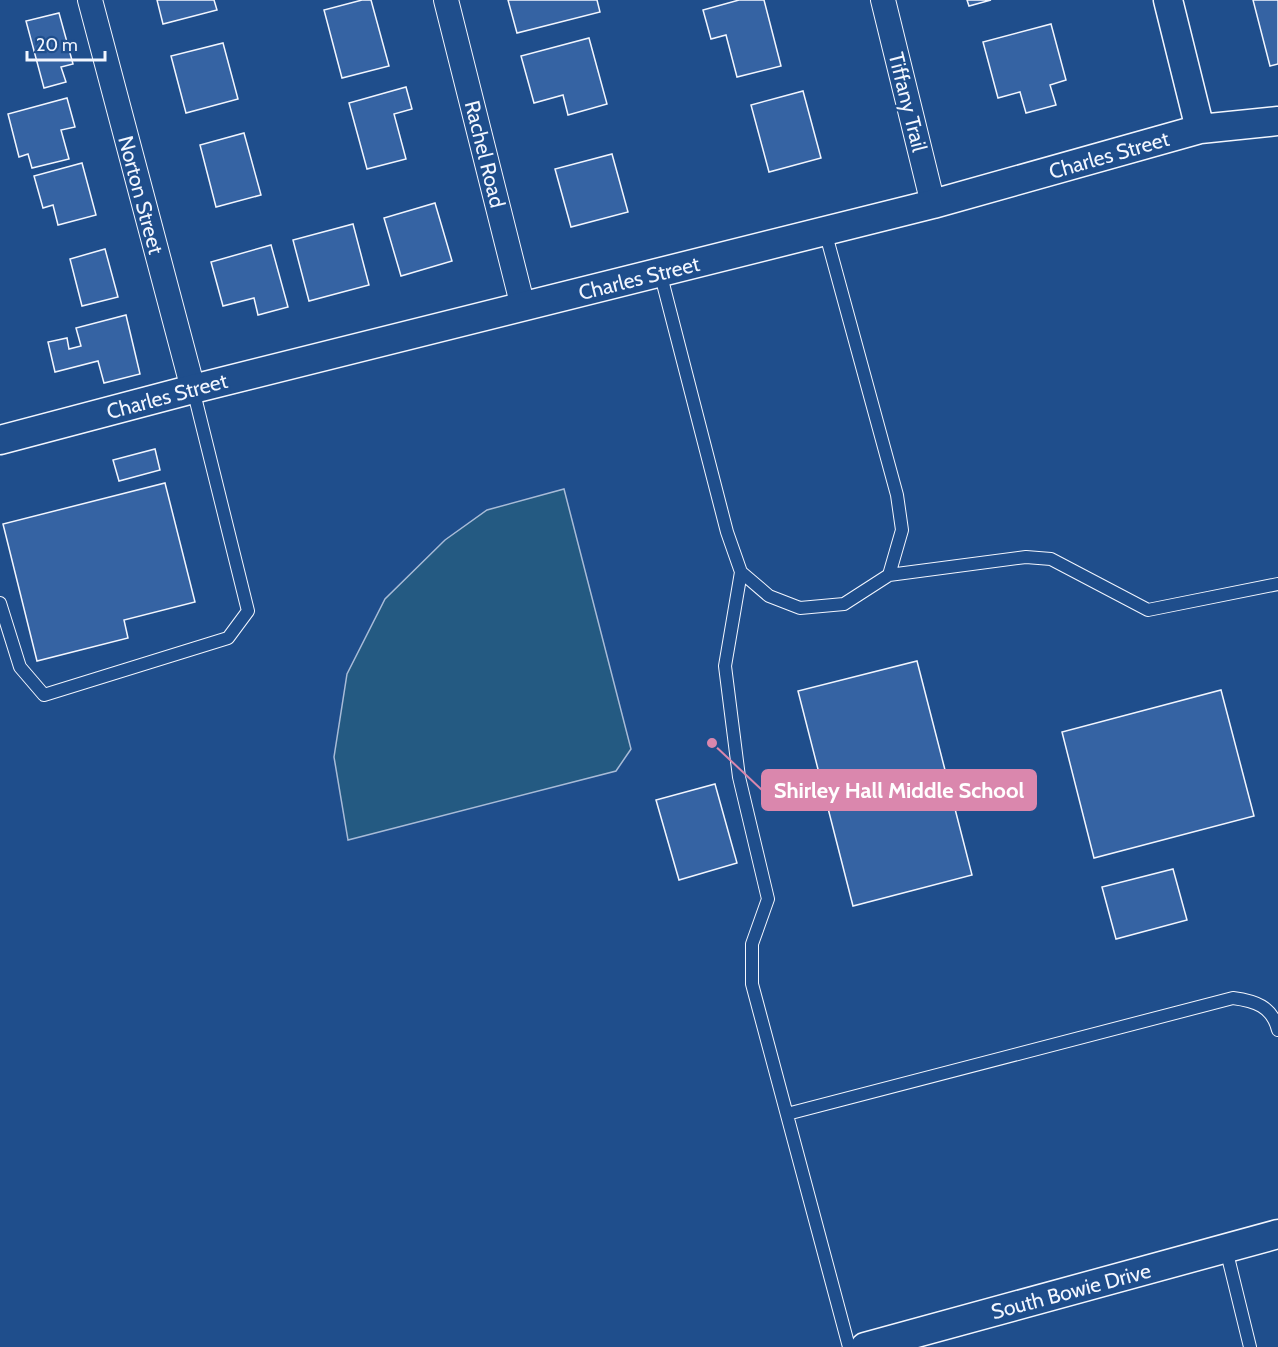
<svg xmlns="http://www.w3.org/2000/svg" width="1278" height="1347" font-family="Cabin,sans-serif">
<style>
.green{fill:#245a82;stroke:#a8bbd7;stroke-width:1.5}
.building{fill:#3563a3;stroke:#f2f6ff;stroke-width:1.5}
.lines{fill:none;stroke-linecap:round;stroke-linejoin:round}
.service-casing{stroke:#f2f6ff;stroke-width:14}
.minor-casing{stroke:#f2f6ff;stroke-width:26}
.tertiary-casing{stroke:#f2f6ff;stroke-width:31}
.service{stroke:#1f4e8c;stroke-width:12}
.minor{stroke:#1f4e8c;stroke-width:24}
.tertiary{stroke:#1f4e8c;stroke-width:28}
.labels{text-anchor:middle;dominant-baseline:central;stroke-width:4.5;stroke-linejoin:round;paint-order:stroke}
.street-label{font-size:21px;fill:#f2f6ff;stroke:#1f4e8c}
.leader{fill:none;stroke:#da87ad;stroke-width:2}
.callout-dot{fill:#da87ad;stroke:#1f4e8c;stroke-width:2}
.callout{fill:#da87ad;stroke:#da87ad;stroke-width:2}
.callout-label{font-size:22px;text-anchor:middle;font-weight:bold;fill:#fff}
</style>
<rect width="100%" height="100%" fill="#1f4e8c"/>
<path class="green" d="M564,489l67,260 -15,22 -268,69 -14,-83 13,-83 38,-75 60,-59 42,-30z"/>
<path class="building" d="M157,0h57l3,10 -54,14z
M362,0h9l18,66 -47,12 -18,-68z
M508,0h89l3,12 -83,21z
M739,0h25l17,66 -44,11 -11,-42 -15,4 -8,-29z
M967,0h24l-22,6z
M1253,0h25v64l-8,2z
M59,13l14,51 -12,3 5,15 -22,6 -18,-67z
M1051,24l15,56 -16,5 6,20 -30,8 -6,-21 -22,6 -15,-56z
M589,38l18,66 -39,11 -5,-20 -29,8 -13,-47z
M223,43l15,56 -52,14 -15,-57z
M406,87l6,22 -18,5 12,45 -39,10 -18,-66z
M803,91l18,67 -52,14 -18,-67z
M67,98l8,29 -14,3 8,29 -37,9 -4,-14 -9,3 -11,-43z
M244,133l17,62 -45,12 -16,-62z
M612,154l16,58 -57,15 -16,-58z
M82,163l14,52 -38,10 -5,-20 -10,3 -9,-32z
M435,203l17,58 -51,15 -17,-58z
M353,224l16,61 -60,16 -16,-61z
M271,245l17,62 -30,8 -4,-17 -31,8 -12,-44z
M105,249l13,48 -36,9 -12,-47z
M126,315l14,59 -36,9 -6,-22 -43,11 -7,-30 19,-4 2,11 12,-3 -5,-18z
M155,449l5,21 -41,11 -6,-21z
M165,483l30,119 -71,18 4,18 -91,23 -34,-137z
M917,661l55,214 -119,31 -55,-215z
M1221,690l33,126 -160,42 -32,-126z
M715,784l22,79 -58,17 -23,-80z
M1173,869l14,51 -71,19 -14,-52z"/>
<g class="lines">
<defs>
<path id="service" d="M660,272l67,260 14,40 28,24 31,12 44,-4 45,-29 13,-45 -5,-35 -72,-264
M741,572l-16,94 14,111 29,122 -16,45v40l97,363
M889,575l137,-18 25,2 97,51 130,-26
M0,603l20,64 24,28 184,-57 20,-27 -55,-222
M787,1114l446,-116c22,3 39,8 45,32
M1226,1249l24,98"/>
<path id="minor" d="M90,0l103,389
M446,0l77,307
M883,0l50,204"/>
<path id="tertiary" d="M1168,0l32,129
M0,440l193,-51 740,-185 267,-75 78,-8
M865,1347l413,-113"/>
</defs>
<use href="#service" class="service-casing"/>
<use href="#minor" class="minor-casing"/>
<use href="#tertiary" class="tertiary-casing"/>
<use href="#service" class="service"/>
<use href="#minor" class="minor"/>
<use href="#tertiary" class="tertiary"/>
</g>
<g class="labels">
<g class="street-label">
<text transform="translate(908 102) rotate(76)">Tiffany Trail</text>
<text transform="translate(485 154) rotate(76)">Rachel Road</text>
<text transform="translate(1109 155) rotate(-16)">Charles Street</text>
<text transform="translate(141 195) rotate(75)">Norton Street</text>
<text transform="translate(639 278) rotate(-14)">Charles Street</text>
<text transform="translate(167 396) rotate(-15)">Charles Street</text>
<text transform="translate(1071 1291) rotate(-15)">South Bowie Drive</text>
</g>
</g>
<path class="leader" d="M712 743L762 790"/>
<circle class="callout-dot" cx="712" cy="743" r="6"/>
<rect class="callout" x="762" y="770" width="274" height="40" rx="6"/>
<g class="callout-label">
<text x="899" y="798">Shirley Hall Middle School</text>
</g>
<path d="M27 51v9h78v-9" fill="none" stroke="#f2f6ff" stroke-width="3"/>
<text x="36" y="51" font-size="18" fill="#f2f6ff" stroke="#1f4e8c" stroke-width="4.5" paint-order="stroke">20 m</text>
</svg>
